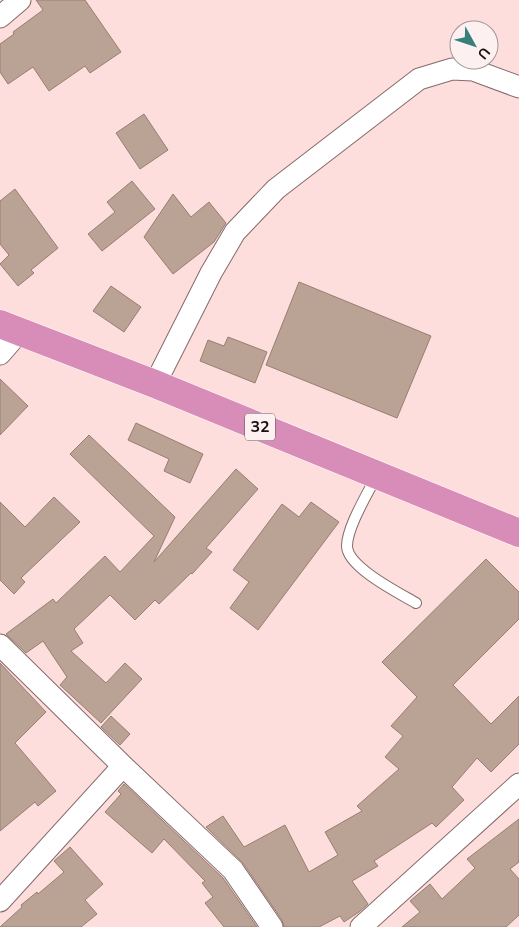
<svg xmlns="http://www.w3.org/2000/svg" width="519" height="927" font-family="'Nunito Sans',sans-serif">
<style>
.building{fill:#baa294;stroke:#967f71}
.lines{fill:none;stroke-linecap:round;stroke-linejoin:round}
.service-casing{stroke:#856a6a;stroke-width:12}
.minor-casing{stroke:#856a6a;stroke-width:23}
.trunk-casing{stroke:#fff;stroke-width:29}
.service{stroke:#fff;stroke-width:10}
.minor{stroke:#fff;stroke-width:21}
.trunk{stroke:#d88cb8;stroke-width:28}
.labels{text-anchor:middle;dominant-baseline:central;stroke-width:4;stroke-linejoin:round;paint-order:stroke}
.shield{fill:#fdf0f0;stroke:#5d5252;stroke-width:1}
.shield-label{font-size:16px;font-weight:bold;fill:#190f0e}
</style>
<rect width="100%" height="100%" fill="#fddedd"/>
<path class="building" d="M36,0h49l36,52 -31,21 -5,-7 -36,25 -16,-24 -25,17 -8,-12v-28l14,-10 -1,-2 30,-22z
M144,114l24,36 -28,19 -24,-36z
M132,181l23,28 -53,42 -14,-17 27,-22 -8,-10z
M15,189l43,59 -27,22 3,3 -16,13 -18,-22 9,-9 -9,-11v-43z
M173,194l18,23 18,-15 17,21 -12,19 -41,32 -29,-37z
M299,282l132,54 -34,82 -131,-53z
M111,286l30,21 -17,25 -31,-21z
M228,337l39,15 -12,31 -55,-22 8,-21 16,6z
M0,379l28,27 -28,29z
M136,423l67,31 -13,29 -26,-12 5,-12 -41,-19z
M89,435l86,82 -21,45 82,-93 22,20 -52,59 6,4 -20,22 -1,-1 -32,31 -4,-4 -20,20 -25,-25 -36,34 9,14 -12,8 35,32 19,-20 17,16 -41,44 -41,-38 7,-8 -24,-36 -17,12 -20,-19 47,-35 3,4 49,-47 15,16 34,-36 -84,-82z
M54,497l26,25 -59,56 4,4 -11,12 -14,-14v-78l25,25z
M311,502l28,20 -81,108 -28,-22 19,-26 -16,-12 49,-66 17,13z
M486,559l33,33v27l-66,66 38,39 28,-28v48l-28,28 -14,-14 -25,29 12,13 -28,27 -4,-4 -58,38 4,5 -26,15 16,23 -9,8 -15,10 -4,-6 -21,11h-35l-2,-7 -39,-57 -37,-36 17,-11 21,31 41,-22 24,47 29,-17 -13,-23 37,-21 -5,-5 42,-37 -14,-12 18,-21 -12,-10 26,-29 -35,-35z
M0,663l46,49 -31,31 41,48 -18,15 -3,-4 -35,29z
M111,716l19,18 -10,11 -19,-18z
M124,784l99,94 34,49h-33l-19,-24 8,-6 -11,-14 3,-2 -41,-42 -12,14 -47,-41 16,-18 -3,-3z
M519,819v43l-9,7 9,10v36l-13,12h-104l18,-15 -10,-11 20,-17 12,15 33,-31 -8,-9z
M70,847l33,37 -18,16 12,14 -16,13h-81l22,-20 -1,-2 16,-13 1,2 26,-22 -10,-11z"/>
<g class="lines">
<defs>
<path id="service" d="M377,475c-9,18 -30,52 -30,71 0,21 52,47 69,57"/>
<path id="minor" d="M0,17l20,-17
M0,354l20,-23
M155,384l56,-111 24,-41 41,-43 143,-110 33,-10 21,1 46,17
M0,645l123,121 110,104 39,57
M0,901l123,-135
M361,927l158,-143"/>
<path id="trunk" d="M0,324l155,60 364,149"/>
</defs>
<use href="#service" class="service-casing"/>
<use href="#minor" class="minor-casing"/>
<use href="#trunk" class="trunk-casing"/>
<use href="#service" class="service"/>
<use href="#minor" class="minor"/>
<use href="#trunk" class="trunk"/>
</g>
<g class="labels">
<rect class="shield" x="245" y="413.5" width="30" height="27" rx="4"/>
<g class="shield-label">
<text x="260" y="427">32</text>
</g>
</g>
<g transform="translate(474 45) rotate(130)"><circle r="24" fill="#fdf0f0" stroke="#a29696"/>
<path d="M0-4L9 19L0 12L-9 19Z" fill="#377f7a"/>
<text y="-8" font-size="14" font-weight="bold" text-anchor="middle" fill="#190f0e">U</text>
</g>
</svg>
